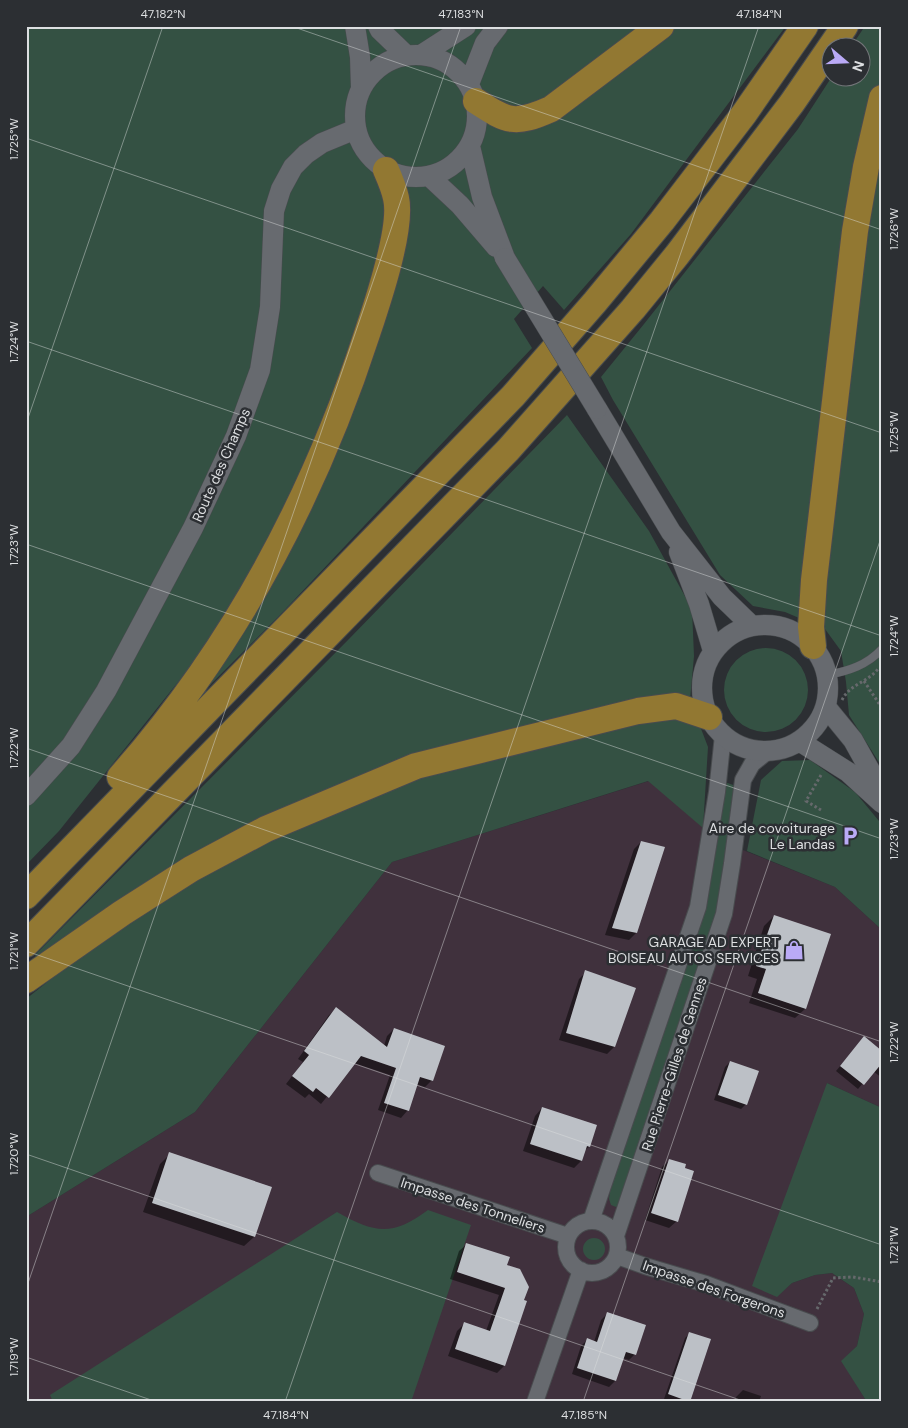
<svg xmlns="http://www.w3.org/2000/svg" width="908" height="1428" font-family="'DM Sans',sans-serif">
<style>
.commercial{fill:#40313d}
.green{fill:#345143}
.shadow{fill:#0007}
.building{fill:#bcc0c6}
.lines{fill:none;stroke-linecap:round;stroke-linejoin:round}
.service-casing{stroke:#484b4e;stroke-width:9}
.minor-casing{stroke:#484b4e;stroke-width:18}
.tertiary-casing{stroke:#484b4e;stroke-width:21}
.trunk-casing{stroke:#484b4e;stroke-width:28}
.path{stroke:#66696c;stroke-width:3;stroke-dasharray:2.5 2.5;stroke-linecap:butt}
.service{stroke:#676a6f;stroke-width:8}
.minor{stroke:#676a6f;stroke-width:16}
.tertiary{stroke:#676a6f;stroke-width:20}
.trunk{stroke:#927832;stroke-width:26}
.tertiary-bridge-casing{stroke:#484b4e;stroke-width:21;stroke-linecap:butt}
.tertiary-bridge{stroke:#676a6f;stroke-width:20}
.ticks{fill:none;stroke:#dddfe1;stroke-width:1;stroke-opacity:0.45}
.labels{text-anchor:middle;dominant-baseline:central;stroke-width:5;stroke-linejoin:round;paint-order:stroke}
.street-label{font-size:14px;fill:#dddfe1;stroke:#2c2f33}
.poi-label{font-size:14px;fill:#dddfe1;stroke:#2c2f33;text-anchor:end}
.neatline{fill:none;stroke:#dddfe1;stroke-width:2}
.ticks-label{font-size:12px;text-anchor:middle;fill:#dddfe1}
</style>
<rect width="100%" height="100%" fill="#2c2f33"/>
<path class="commercial" d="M649,781l69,59 117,47 47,43v178l-55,-25 -50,213 15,-13 23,-8 17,-2 22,15 10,26 -7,32 -15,15 25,41h-841v-185l169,-105 197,-250z"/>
<path class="green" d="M26,26h760l-155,208 -67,76 -21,-24 -29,33 18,29 -253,268 -72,72 -21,-16 -127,159 -33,34z
M865,26h17v741l-33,-52 -3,-33 -5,-31 -16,-22 -40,-17 -32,-6 -33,-31 -107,-175 -12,-23 43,-53 154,-195 33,-51h29v-30l-9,-1z
M567,415l82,116 43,78 2,47 -4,44 18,47 -5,81 -55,-47 -256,81 -197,250 -169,105v-218l25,-20 -16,-24 313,-315z
M724 690a42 42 0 1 1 84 0a42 42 0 1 1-84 0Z
M810,760l45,32 24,29 3,-2v111l-47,-43 -88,-36 14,-71 21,-19z
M725,782l11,4 -15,122 -99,294 -6,5 -5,-2 -2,-6 1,-8 95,-285z
M827,1083l55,25v294h-15l-26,-41 16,-15 7,-32 -10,-26 -22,-15 -17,2 -23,8 -15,14 -25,-11z
M428,1210l43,15 -60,177h-358l-3,-7 287,-183c37,21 55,25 91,-2z
M583 1249a11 11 0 1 1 22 0a11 11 0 1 1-22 0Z"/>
<path class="shadow" d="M641,842l-5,91 -7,7 -24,-5 29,-86z
M774,916l55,19 -24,74 -10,9 -46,-15 8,-24 -9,-3 16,-50z
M586,972l49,17 -21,58 -7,7 -48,-14 20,-61z
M336,1009l48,37 3,-10 7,-7 38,51 -7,7 -9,-3 -9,27 -6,7 -23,-8 12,-35 -36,-12 -33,41 -12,-10 -4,4 -19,-14 17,-22 -5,-3 31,-44z
M864,1038l18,14v26l-9,-7 -15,18 -22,-18z
M730,1062l16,42 -5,5 -27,-9 11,-33z
M542,1108l47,39 -5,4 -3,10 -7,7 -51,-17 12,-35z
M170,1154l100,34 -16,49 -10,9 -101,-34 17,-48z
M670,1160l7,61 -8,7 -24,-8 17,-53z
M467,1244l39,22 17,35 -19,65 -7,7 -49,-17 9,-25 7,-7 22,7 13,-36 -49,-16 9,-28z
M607,1314l28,40 -6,6 -6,-2 -8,23 -6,6 -37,-13 9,-28 6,-6 7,2 7,-22z
M690,1333l-1,68 -17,1 -8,-3 21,-61z
M743,1390l18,6 -2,6h-24l1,-5z"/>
<path class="building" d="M641,841l24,6 -28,86 -25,-5z
M774,915l57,19 -25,75 -48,-16 8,-24 -10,-3z
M585,970l51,18 -21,59 -49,-14z
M336,1007l51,40 7,-19 51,18 -12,35 -13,-4 -11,34 -25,-8 12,-35 -35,-12 -32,42 -13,-10 -3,4 -21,-16 17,-21 -5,-4z
M864,1036l18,15v12l-18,22 -24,-19z
M730,1061l29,10 -12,34 -29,-10z
M542,1107l55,18 -7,22 -3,-1 -5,15 -52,-17z
M169,1152l103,35 -17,50 -103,-34z
M669,1159l17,5 -1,4 9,3 -16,51 -27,-9z
M466,1243l44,14 -3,8 13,4 9,18 -5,13 3,1 -22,65 -50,-17 9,-27 26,9 15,-43 -48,-16z
M607,1312l39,13 -10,30 -10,-3 -10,29 -39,-13 10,-30 10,4z
M689,1332l22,7 -21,63 -22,-8z"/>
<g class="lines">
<defs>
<path id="service" d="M827,675c22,-4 40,-10 55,-26"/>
<path id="minor" d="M378,1173l190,63
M591,1221l107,-314 19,-115 6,-57
M566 1247a26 26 0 1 1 52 0a26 26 0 1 1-52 0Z
M616,1236l108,-322 8,-50 11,-84 9,-16 16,-13
M617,1256l28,10 61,18 104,39
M535,1402l46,-132"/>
<path id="tertiary" d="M355,26l5,31 1,32
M378,26l2,4 26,25
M355 116a61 61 0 1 1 122 0a61 61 0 1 1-122 0Z
M421,55l45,-29
M469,84l16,-41 13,-17
M470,146l12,51 23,61
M429,176l31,29 36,42
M597,409l74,123 51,65 30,29
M679,552l20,52 14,47
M702 688a63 63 0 1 1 126 0a63 63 0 1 1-126 0Z
M826,707l27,33 29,52
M799,741l49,31 34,31
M26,796l45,-50 35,-55 87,-163 43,-92 24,-66 10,-63 4,-96 7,-22 12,-22 13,-13 16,-11 34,-14"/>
<path id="trunk" d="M476,101c32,21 39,24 75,8l110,-83
M813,646l-2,-19 3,-47 41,-349 11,-64 16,-69
M120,777c113,-128 194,-280 247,-443 10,-30 36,-106 29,-136 -2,-9 -6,-19 -10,-28
M26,896l487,-500 82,-94 67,-81 82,-107 61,-88
M26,944l482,-494 125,-141 44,-54 115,-152 53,-77
M26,980l96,-67 69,-44 75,-40 150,-63 222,-55 38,-5 33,11"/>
</defs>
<use href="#service" class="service-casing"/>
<use href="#minor" class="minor-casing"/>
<use href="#tertiary" class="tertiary-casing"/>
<use href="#trunk" class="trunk-casing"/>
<path class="path" d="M864,681l18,27
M842,700c8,-16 26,-18 36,-31
M821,775l-15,26 15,9
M817,1309l16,-31 20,-1 29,5"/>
<use href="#service" class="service"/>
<use href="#minor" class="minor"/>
<use href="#tertiary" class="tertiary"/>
<use href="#trunk" class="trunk"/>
<defs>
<path id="tertiary-bridge" d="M505,258l92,151"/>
</defs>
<use href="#tertiary-bridge" class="tertiary-bridge-casing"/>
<use href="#tertiary-bridge" class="tertiary-bridge"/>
</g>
<path class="ticks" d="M291,26l591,204M881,26l1,1M26,138l856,295M26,341l856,295M26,424l137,-398M26,544l856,295M26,748l856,294M26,951l856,294M26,1154l720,248M26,1289l435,-1263M26,1357l131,45M285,1402l474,-1376M583,1402l299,-867M881,1402l1,-2"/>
<defs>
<symbol id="parking-bare" viewBox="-9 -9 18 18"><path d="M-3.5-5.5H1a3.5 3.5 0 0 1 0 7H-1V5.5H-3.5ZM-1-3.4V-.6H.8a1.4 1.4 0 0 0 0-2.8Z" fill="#baaaf6" stroke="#2c2f33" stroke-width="2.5" paint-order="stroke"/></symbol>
<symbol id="shop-bare" viewBox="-9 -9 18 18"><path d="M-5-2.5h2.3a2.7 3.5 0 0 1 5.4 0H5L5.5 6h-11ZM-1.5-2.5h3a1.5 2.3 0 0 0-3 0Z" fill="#baaaf6" stroke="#2c2f33" stroke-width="2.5" paint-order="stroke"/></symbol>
</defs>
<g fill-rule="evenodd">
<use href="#parking-bare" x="836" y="822" width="28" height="28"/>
<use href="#shop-bare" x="780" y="936" width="28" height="28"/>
</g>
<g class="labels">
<g class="street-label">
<text transform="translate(221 465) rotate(-66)">Route des Champs</text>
<text transform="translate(674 1064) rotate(-72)">Rue Pierre-Gilles de Gennes</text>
<text transform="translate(473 1205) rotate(18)">Impasse des Tonneliers</text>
<text transform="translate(714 1289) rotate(19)">Impasse des Forgerons</text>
</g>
<g class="poi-label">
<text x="835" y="828">Aire de covoiturage<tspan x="835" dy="16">Le Landas</tspan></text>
<text x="779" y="942">GARAGE AD EXPERT<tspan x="779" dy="16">BOISEAU AUTOS SERVICES</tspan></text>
</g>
</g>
<rect width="908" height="1428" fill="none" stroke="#2c2f33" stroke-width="55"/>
<g transform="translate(846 62) rotate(109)"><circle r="24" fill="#2c2f33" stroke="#737579"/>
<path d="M0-4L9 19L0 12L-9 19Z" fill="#baaaf6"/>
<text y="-8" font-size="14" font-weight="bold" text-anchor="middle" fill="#dddfe1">N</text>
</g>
<rect x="28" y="28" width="852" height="1372" class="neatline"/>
<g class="ticks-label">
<text x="163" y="18">47.182°N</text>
<text x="461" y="18">47.183°N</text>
<text x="759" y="18">47.184°N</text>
<text transform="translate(14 139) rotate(-90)" y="4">1.725°W</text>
<text transform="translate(894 229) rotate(-90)" y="4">1.726°W</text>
<text transform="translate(14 342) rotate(-90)" y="4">1.724°W</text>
<text transform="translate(894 432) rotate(-90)" y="4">1.725°W</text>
<text transform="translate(14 545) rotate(-90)" y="4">1.723°W</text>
<text transform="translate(894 636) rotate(-90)" y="4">1.724°W</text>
<text transform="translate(14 748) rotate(-90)" y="4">1.722°W</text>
<text transform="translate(894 839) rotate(-90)" y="4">1.723°W</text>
<text transform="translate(14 951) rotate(-90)" y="4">1.721°W</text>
<text transform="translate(894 1042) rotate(-90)" y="4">1.722°W</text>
<text transform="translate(14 1154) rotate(-90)" y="4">1.720°W</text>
<text transform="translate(894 1245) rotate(-90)" y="4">1.721°W</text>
<text transform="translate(14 1357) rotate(-90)" y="4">1.719°W</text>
<text x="286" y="1419">47.184°N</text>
<text x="584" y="1419">47.185°N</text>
</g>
</svg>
